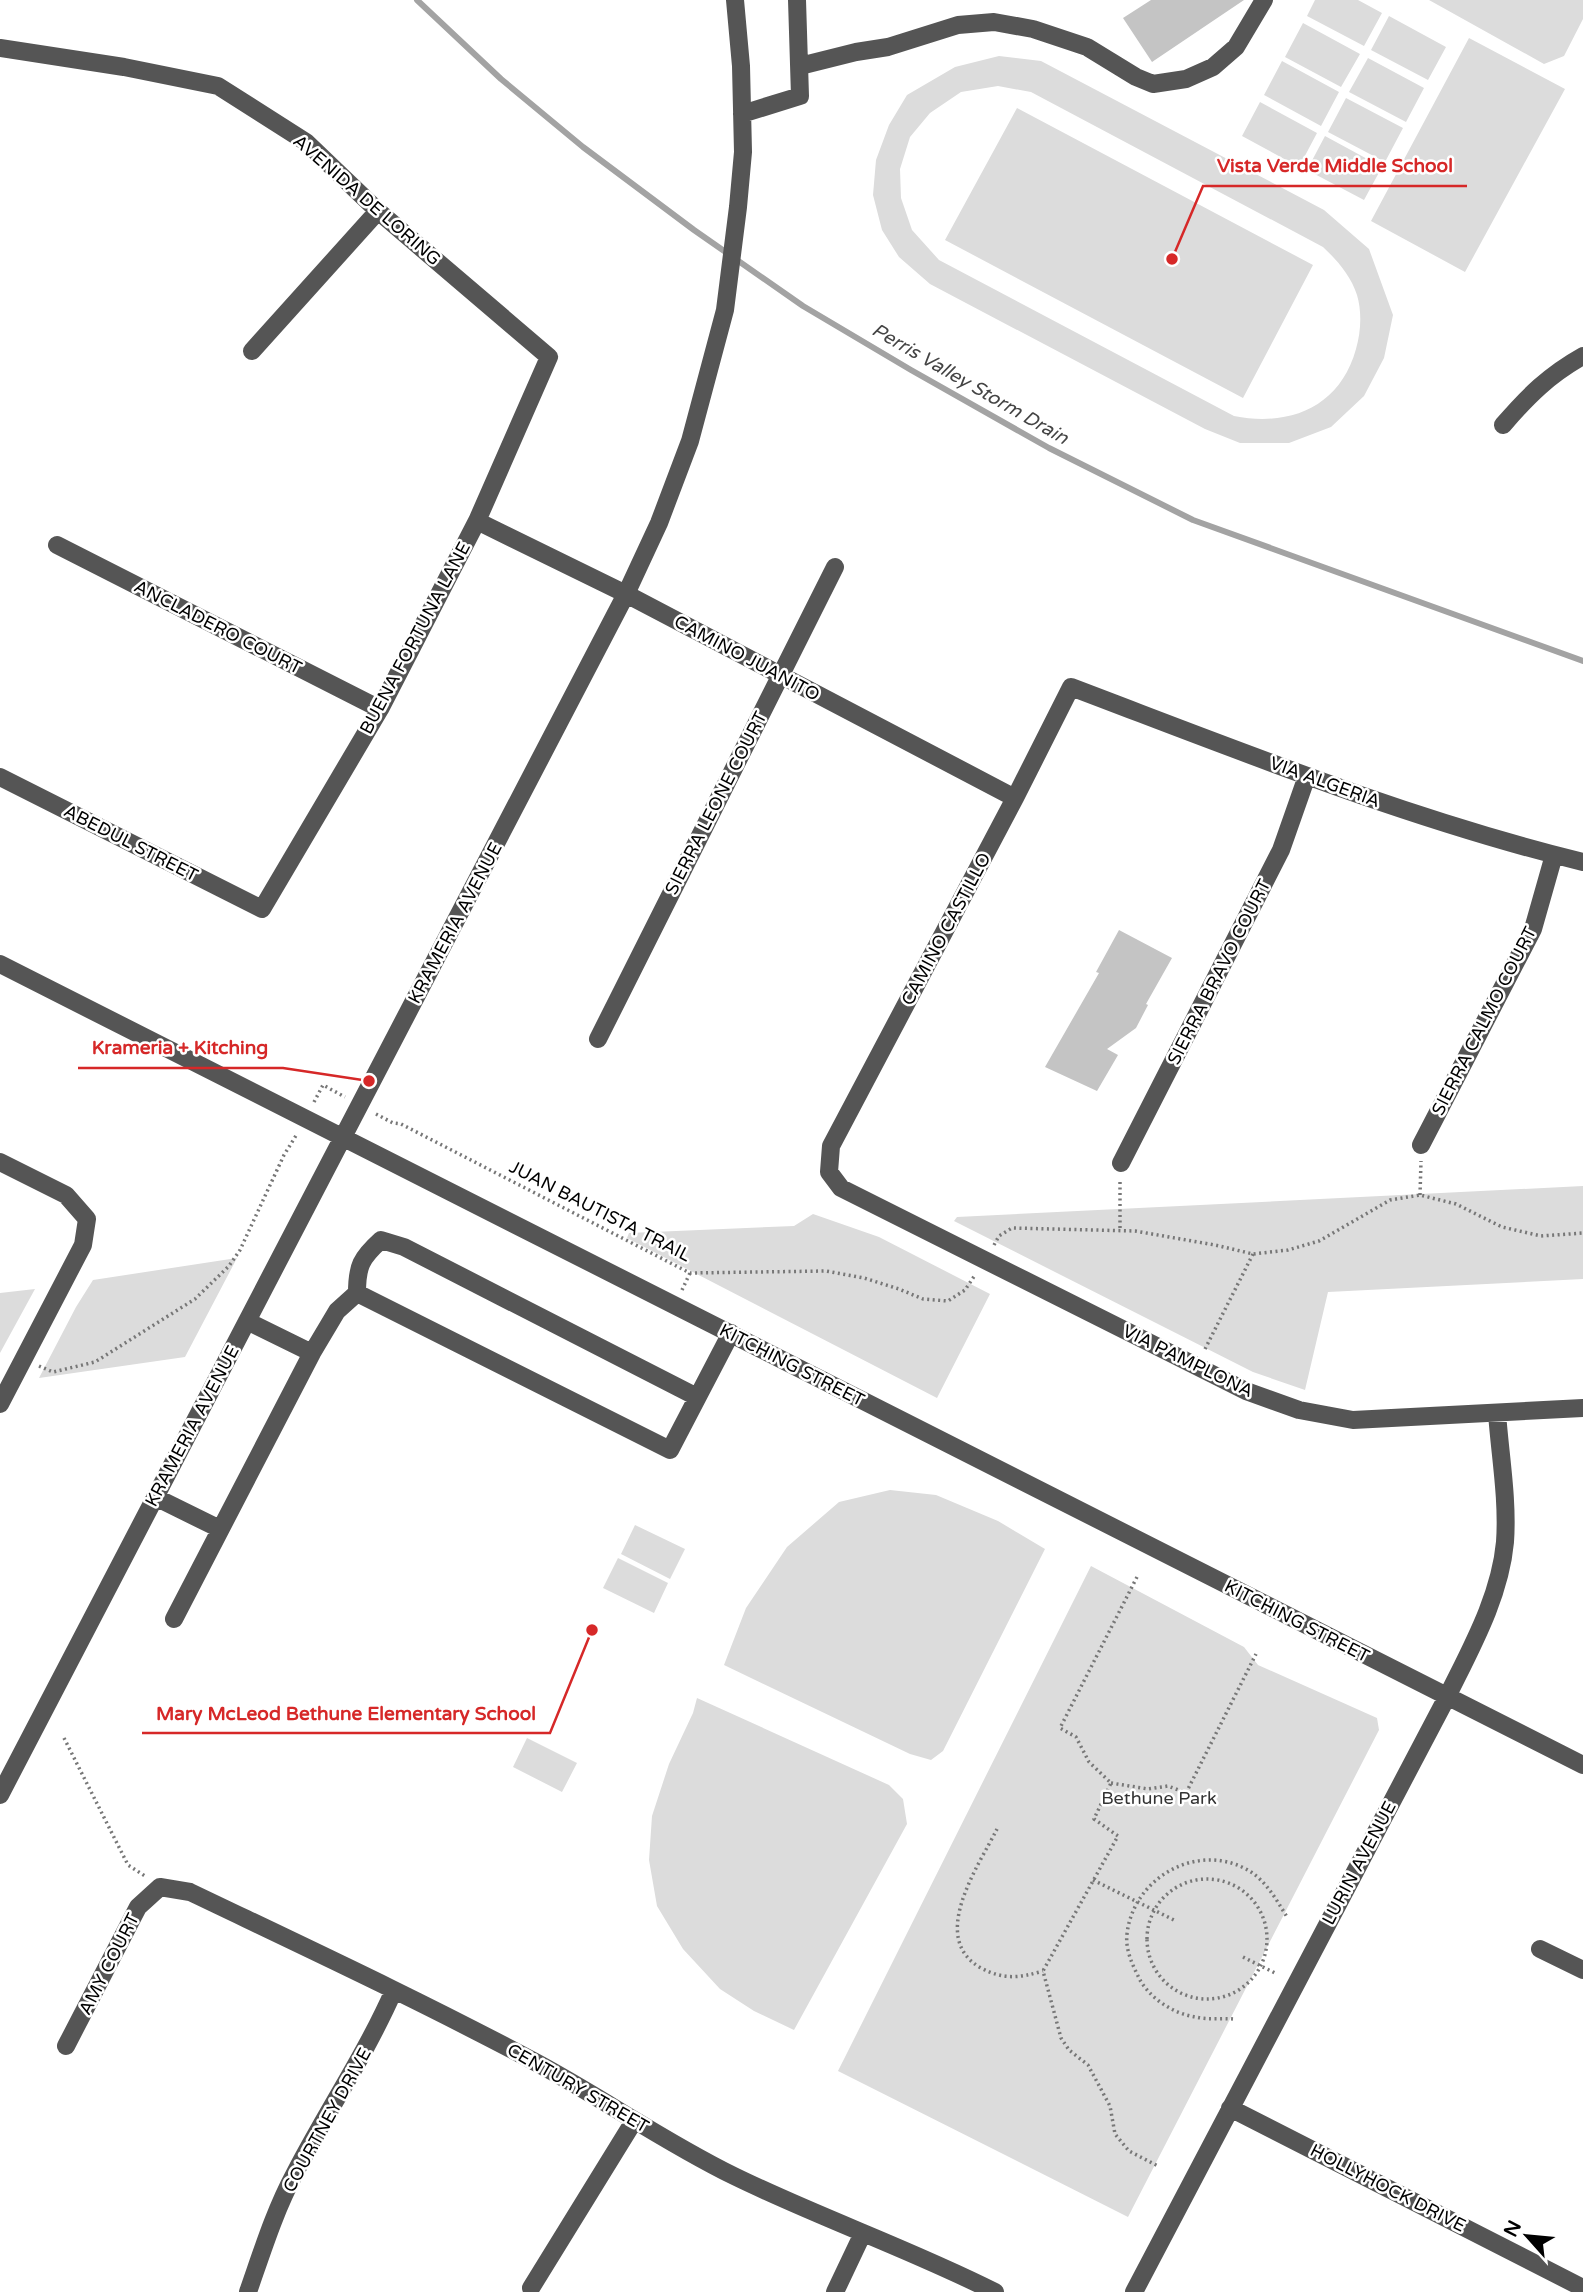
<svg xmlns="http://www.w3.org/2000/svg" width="1583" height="2292" font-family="'Varela Round',sans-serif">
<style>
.green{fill:#dcdcdc;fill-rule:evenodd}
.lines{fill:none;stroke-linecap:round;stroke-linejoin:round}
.stream{stroke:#a3a3a3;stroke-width:6}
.building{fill:#c4c4c4}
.path{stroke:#777;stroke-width:3.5;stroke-dasharray:2 3.5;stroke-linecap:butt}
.minor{stroke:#555;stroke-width:18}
.labels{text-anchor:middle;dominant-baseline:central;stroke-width:5;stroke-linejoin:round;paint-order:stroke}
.street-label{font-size:18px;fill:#000;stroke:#fff}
.park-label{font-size:18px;fill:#333;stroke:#fff}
.water-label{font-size:19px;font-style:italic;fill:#444;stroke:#fff}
.leader{fill:none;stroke:#d62828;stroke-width:2.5}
.callout-dot{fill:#d62828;stroke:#fff;stroke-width:2.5}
.callout-label{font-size:19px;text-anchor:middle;font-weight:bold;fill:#d62828;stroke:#fff;stroke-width:5;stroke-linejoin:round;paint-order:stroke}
</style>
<rect width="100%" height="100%" fill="#fff"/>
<path class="green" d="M1315,0h43l24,13 -18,33 -57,-30z
M1429,0h154v19l-19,37 -20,8z
M1389,16l57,31 -18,33 -57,-30z
M1303,23l57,31 -19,33 -56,-30z
M1469,38l96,51 -100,183 -94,-51z
M999,56l42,5 283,149 45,39 24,66 -9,43 -20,38 -33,31 -42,16h-49l-35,-14 -275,-145 -31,-27 -17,-27 -9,-35 3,-35 13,-35 18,-30 48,-28zM998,86l33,6 292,155c14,13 28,29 34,48 5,17 4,37 -1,54 -16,58 -66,78 -122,67l-295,-156 -27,-30 -11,-32 -1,-29 10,-32 20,-24 31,-21z
M1368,58l56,30 -18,34 -57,-30z
M1282,61l57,31 -18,34 -57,-31z
M1346,98l57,30 -18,34 -57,-30z
M1260,102l57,31 -18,34 -57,-31z
M1017,108l296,157 -70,133 -298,-158z
M1325,136l57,31 -18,33 -57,-30z
M1583,1186v93l-255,13 -23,98 -52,-18 -299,-151 3,-4z
M813,1214l66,23 111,57 -53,104 -310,-160 2,-5 165,-7z
M237,1258l-52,99 -146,21 37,-71 17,-27z
M35,1289l-35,64v-60z
M890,1490l46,5 62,26 47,28 -102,202 -12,9 -21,-6 -186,-89 22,-57 41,-61 52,-45z
M635,1525l50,24 -15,30 -49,-25z
M618,1558l50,25 -14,30 -51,-25z
M1091,1566l153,81 14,18 119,53 2,12 -251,487 -290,-146z
M697,1698l192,87 14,14 4,25 -113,206 -40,-19 -34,-22 -37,-40 -26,-43 -8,-46 3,-44 17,-52 24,-51z
M527,1738l50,25 -15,29 -49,-25z"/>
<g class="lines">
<path class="stream" d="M417,0l84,79 82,68 111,83 109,76 108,64 138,78 144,72 390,141"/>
</g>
<path class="building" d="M1151,0h93l-92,62 -29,-44z
M1119,930l53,28 -26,46 2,1 -12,23 -29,21 11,6 -21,36 -52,-24 54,-94 -3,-1z"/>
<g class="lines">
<path class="path" d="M314,1102l9,-17 22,12
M376,1114l17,9 8,1 289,149 136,-2 38,7 35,11 24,10 25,2 17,-11 10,-15
M1120,1182v48
M1420,1195l1,-34
M994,1245l5,-9 13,-8 123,3 80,14 38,9 35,-4 31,-9 71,-41 30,-5 36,9 46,23 39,9 42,-3
M682,1290l8,-17
M1205,1349l48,-95
M39,1366l14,6 42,-10 100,-63 34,-33 11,-16 44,-95 13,-21
M1137,1577l-77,151 16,9 13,25 22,21 -17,36 24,17 -75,135 18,67 8,12 19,15 22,41 5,28 14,17 29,15
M64,1738l64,127 17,11
M1111,1783l37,6 20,-3 18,7 70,-139
M997,1829c-19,38 -69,109 -16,139 23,12 38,10 62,3
M1147 1939a60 60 0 1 1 120 0a60 60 0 1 1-120 0Z
M1093,1880l81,40
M1243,1957l32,16
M1233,2019c-12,-1 -25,1 -37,-2 -22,-3 -45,-18 -56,-37 -7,-14 -15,-30 -13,-46 6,-55 68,-92 119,-65 19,10 30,30 41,48"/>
<path class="minor" d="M0,48l124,19 94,19 88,56 72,69 171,146 -72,164 -97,188 -118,200 -262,-132
M800,66l56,-14 32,-5 70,-22 36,-3 39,7 54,18 49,30 17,7 33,-5 27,-12 23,-20 28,-47
M742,114l58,-18 -3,-96
M252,351l126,-140
M1503,425c25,-29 46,-50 80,-69
M477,521l149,73 389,204
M57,545l323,164
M1583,862c-175,-43 -343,-111 -512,-175l-56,111 -184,348 -2,26 12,16 405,203 53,19 54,10 230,-12
M0,964l1583,801
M598,1039l237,-472
M1421,1145l112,-216 21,-74
M0,1162l66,33 21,24 -4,26 -83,159
M1121,1163l160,-313 26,-74
M357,1293l313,157 61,-117
M357,1293c0,-27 4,-35 24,-53l23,7 293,150
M247,1321l65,32
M155,1497l65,32
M174,1619l138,-266 25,-42 20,-18
M0,1795l626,-1201 33,-71 31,-82 35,-131 13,-103 5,-55 -2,-86 -6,-66
M1540,1949l43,21
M66,2046l72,-139 22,-20 30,5c117,56 233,110 347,171 67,36 129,80 197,113 86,42 176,73 261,116
M1230,2108l353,180
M531,2288l103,-167
M248,2292c14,-40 27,-82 47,-119 32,-62 71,-119 99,-183
M835,2292l28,-59
M1134,2292l313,-595c24,-49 53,-100 58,-155 3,-43 -5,-87 -8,-129"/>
</g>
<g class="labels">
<g class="street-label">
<text transform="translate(367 200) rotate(41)">AVENIDA DE LORING</text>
<text transform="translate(218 627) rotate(27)">ANCLADERO COURT</text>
<text transform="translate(415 638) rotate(-62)">BUENA FORTUNA LANE</text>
<text transform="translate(747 658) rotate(28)">CAMINO JUANITO</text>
<text transform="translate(1325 782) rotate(20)">VIA ALGERIA</text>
<text transform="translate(716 803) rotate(-63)">SIERRA LEONE COURT</text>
<text transform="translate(131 843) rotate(27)">ABEDUL STREET</text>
<text transform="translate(455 923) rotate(-62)">KRAMERIA AVENUE</text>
<text transform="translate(946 929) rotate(-62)">CAMINO CASTILLO</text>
<text transform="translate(1219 972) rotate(-63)">SIERRA BRAVO COURT</text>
<text transform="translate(1484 1021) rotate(-63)">SIERRA CALMO COURT</text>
<text transform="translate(600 1211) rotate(27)">JUAN BAUTISTA TRAIL</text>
<text transform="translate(1188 1361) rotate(26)">VIA PAMPLONA</text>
<text transform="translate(792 1365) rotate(27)">KITCHING STREET</text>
<text transform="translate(192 1426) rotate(-62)">KRAMERIA AVENUE</text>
<text transform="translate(1297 1621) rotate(27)">KITCHING STREET</text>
<text transform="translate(1359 1863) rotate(-62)">LURIN AVENUE</text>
<text transform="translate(109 1964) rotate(-63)">AMY COURT</text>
<text transform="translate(578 2088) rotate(30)">CENTURY STREET</text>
<text transform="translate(327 2120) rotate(-61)">COURTNEY DRIVE</text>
<text transform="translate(1388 2188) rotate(27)">HOLLYHOCK DRIVE</text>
</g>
<g class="park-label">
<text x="1159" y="1798">Bethune Park</text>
</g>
<g class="water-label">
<text transform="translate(970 384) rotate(30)">Perris Valley Storm Drain</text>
</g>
</g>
<path class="leader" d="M1172 259L1203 186H1467M369 1081L283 1068H78M592 1630L550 1733H142"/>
<g class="callout-dot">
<circle cx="1172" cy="259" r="7"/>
<circle cx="369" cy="1081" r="7"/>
<circle cx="592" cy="1630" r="7"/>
</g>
<g class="callout-label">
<text x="1335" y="172">Vista Verde Middle School</text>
<text x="180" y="1054">Krameria + Kitching</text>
<text x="346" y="1720">Mary McLeod Bethune Elementary School</text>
</g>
<g transform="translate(1527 2236) rotate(297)" stroke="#ffffff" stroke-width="5" paint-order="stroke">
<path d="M0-5L12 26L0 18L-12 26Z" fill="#000000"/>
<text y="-10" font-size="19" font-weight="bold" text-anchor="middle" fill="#000000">N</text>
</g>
</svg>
